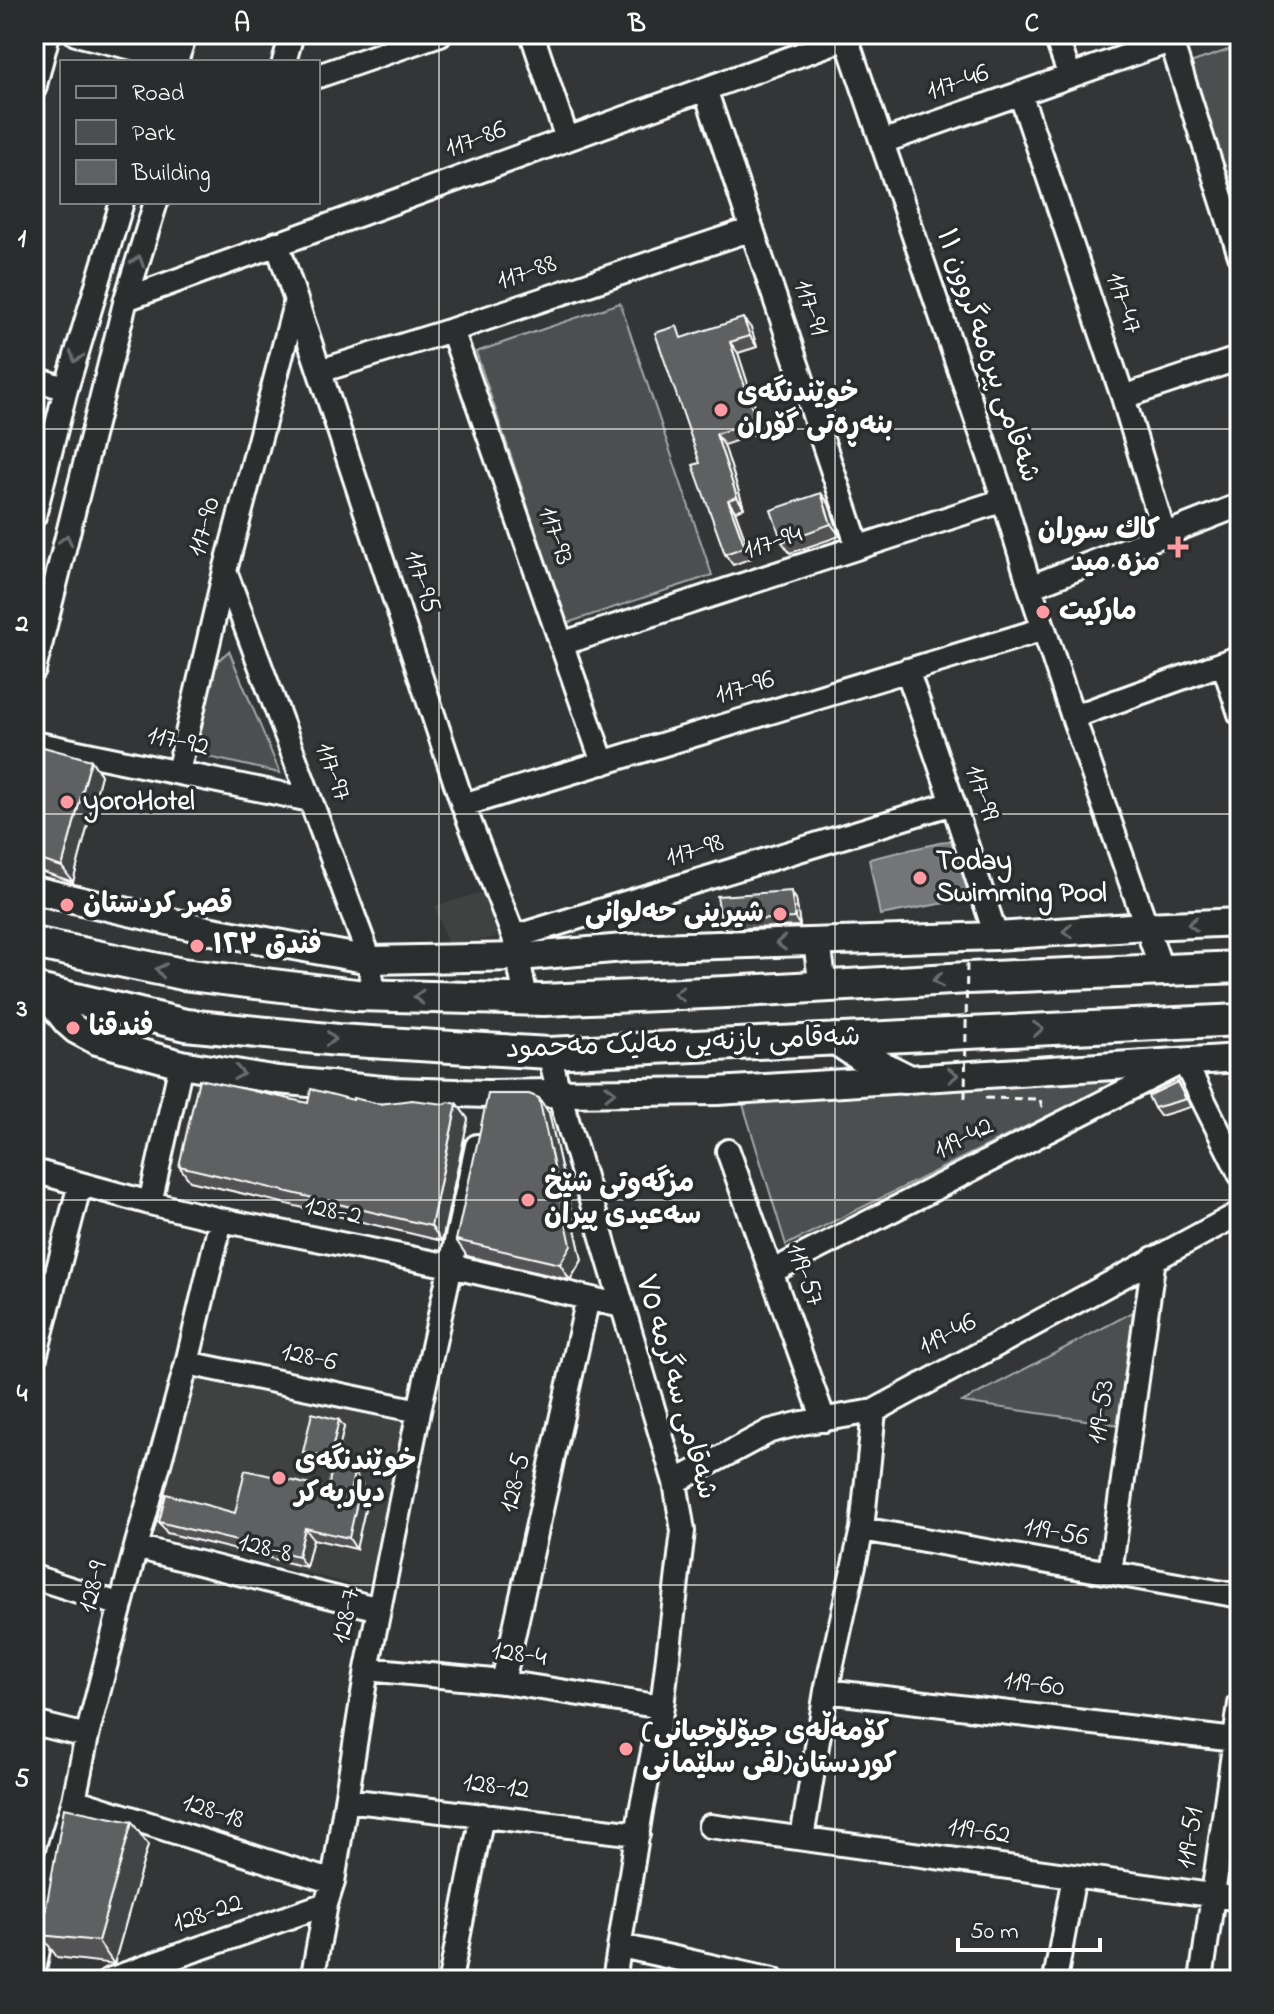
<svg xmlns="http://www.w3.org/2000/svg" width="1274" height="2014" font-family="'Indie Flower','Playpen Sans Arabic',sans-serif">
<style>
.built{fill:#404243}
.green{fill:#4c4f50;stroke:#a6a7a8;stroke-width:2}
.water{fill:#737576;stroke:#abacad;stroke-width:2}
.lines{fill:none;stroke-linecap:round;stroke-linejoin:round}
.minor-casing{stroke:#fff;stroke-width:28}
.major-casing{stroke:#fff;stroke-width:32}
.highway-casing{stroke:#fff;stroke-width:36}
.path{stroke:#fff;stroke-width:3;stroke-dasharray:8 6;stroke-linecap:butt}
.minor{stroke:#2a2d2e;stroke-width:22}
.major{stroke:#2a2d2e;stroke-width:26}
.highway{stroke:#2a2d2e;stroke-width:30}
.path-bridge{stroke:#fff;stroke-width:3;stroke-dasharray:8 6;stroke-linecap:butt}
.wall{fill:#525354;stroke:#fff;stroke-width:2}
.shaded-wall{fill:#424445;stroke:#fff;stroke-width:2}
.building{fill:#5f6162;stroke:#fff;stroke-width:2}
.oneway{stroke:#6a6c6d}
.grid{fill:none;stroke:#fff;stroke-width:2;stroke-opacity:0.55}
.poi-dot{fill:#ff9aa2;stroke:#2a2d2e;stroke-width:3}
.labels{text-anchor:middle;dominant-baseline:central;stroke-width:7;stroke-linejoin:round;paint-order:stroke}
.street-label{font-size:28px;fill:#fff;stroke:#2a2d2e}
.poi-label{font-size:28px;font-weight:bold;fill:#fff;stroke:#2a2d2e;text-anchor:start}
.neatline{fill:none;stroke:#fff;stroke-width:3}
.grid-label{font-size:26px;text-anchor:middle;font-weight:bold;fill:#fff}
</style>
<rect width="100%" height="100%" fill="#333536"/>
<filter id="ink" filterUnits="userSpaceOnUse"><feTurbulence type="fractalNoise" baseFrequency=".0125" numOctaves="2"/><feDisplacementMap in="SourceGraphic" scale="16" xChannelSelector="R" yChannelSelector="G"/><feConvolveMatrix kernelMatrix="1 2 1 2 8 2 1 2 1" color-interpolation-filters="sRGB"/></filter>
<g filter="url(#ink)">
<path class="built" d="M484,892l14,45 -50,8 -13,-39z
M192,1375l215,48 -40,165 -216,-54z"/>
<path class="green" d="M1240,46v167l-50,-150z
M620,303l92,272 -145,48 -91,-271z
M229,651l51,122 -85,-19 17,-88z
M1126,1077l-340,168 -45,-147z
M1133,1312l-13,113 -158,-23z"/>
<path class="water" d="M957,839l15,59 -92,17 -11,-56z"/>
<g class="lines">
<defs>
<path id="minor" d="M76,34l101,25
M532,34l35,105
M845,34l159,466 26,87 43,130 89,254
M1055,34l15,42
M1171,41l69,215
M176,62l9,-28
M284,62l8,-28
M318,76l122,-42
M34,89l14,-55
M705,89l153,458
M1020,93l103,304 41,137
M882,142l308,-108
M277,243l186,562 51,132 12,62
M126,299l720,-261
M452,330l151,433
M320,371l132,-41 300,-101
M34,378l32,11
M1123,397l117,-39
M34,516l32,-127 56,-187
M225,571l145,389 3,36
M1030,587l210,-82
M561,644l443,-144
M1223,663l17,51
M34,670l92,-371 30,-97
M907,670l46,133 43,133
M1073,717l167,-60
M34,743l276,57
M178,772l47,-201 71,-271
M463,805l581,-176
M514,937l439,-134
M549,1053l10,40 116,389 8,49 -21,176 -21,104 -27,169
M728,1151l96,269
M34,1171l116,32 71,17 229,46 172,40
M150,1203l31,-139
M771,1272l413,-211 56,113
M34,1361l46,-177
M187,1363l232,48
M675,1482l95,-51 32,-8 72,-12 366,-198
M862,1529l378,67
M136,1547l243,62
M1110,1573l44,-315
M34,1577l87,28
M367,1669l136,13 159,25
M503,1682l85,-384
M826,1691l409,49
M34,1723l53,13
M74,1800l259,82
M346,1800l292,34
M710,1826l530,73
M802,1838l24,-147 36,-162 12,-118
M621,1946l152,34
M34,1971l19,-102 21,-69 13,-64 49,-189 51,-184 34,-143
M109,1980l217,-76
M312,1980l14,-76 7,-22 34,-213 52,-258 58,-265
M450,1980l32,-165
M1055,1980l19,-104
M1201,1980l39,-276"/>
<path id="major" d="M34,890l173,40 163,30 149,-3 105,-9 372,-12 150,-10 94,-4
M817,942l6,45
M47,992l5,11 15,19 9,8 21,11 84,23 97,16 115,11 95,3 229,-3 523,-33"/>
<path id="highway" d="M34,943l148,31 174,21 187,5 184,-8 241,-14 272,-11
M34,989l152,36 152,15 211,13 691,-33
M836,1039l30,20 38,19"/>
</defs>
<use href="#minor" class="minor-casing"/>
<use href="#major" class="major-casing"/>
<use href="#highway" class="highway-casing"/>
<path class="path" d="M985,1098l55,1 3,13"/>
<use href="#minor" class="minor"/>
<use href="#major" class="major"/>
<use href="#highway" class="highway"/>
<path class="path-bridge" d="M965,1098l2,-138"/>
</g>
<path class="wall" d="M751,328l6,19 -19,6 25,78 -39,14 20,63 -9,3 17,47 -19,7 -8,-11 -25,-91 -15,-126z
M821,493l8,11 11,32 -50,17 -8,-11z
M34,757l57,3 10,15 -28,107 -39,-13z
M796,899l4,27 -74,3 -5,-8z
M1177,1082l14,25 -31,9 -6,-8z
M308,1103l149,1 11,15 -26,122 -252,-60 -11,-15z
M549,1113l33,147 -12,20 -103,-24 -11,-16z
M344,1427l-9,39 -27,-6 -5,-8z
M362,1484l-3,11 7,10 -10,44 -43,-10 -7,28 -139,-34 -8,-11 76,-9 93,-24z
M132,1822l16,23 -34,119 -57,-7 -16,-22z"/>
<path class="shaded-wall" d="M743,318l8,10 6,19 -7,-11z
M730,342l8,11 25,78 -7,-11z
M716,434l8,11 20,63 -7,-11z
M821,493l8,11 11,32 -9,-12z
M728,500l7,11 17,47 -7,-11z
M91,760l10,15 -28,107 -11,-15z
M791,891l5,8 4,27 -5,-8z
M539,1098l10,15 33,147 -12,20 -10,-16z
M457,1104l11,15 -26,122 -11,-15z
M339,1420l5,7 -9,39 -5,-8z
M354,1473l8,11 -3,11 7,10 -10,44 -7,-11 1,-46z
M305,1528l8,11 -7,28 -8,-11z
M132,1822l16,23 -34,119 -16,-23z"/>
<path class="building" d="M743,318l7,18 -20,6 26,78 -40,14 21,63 -9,3 17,47 -20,7 -32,-89 7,-2 -45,-130 22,-7 4,12z
M821,493l10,31 -49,18 -11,-32z
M36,745l55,15 -29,107 -28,-9v-101z
M791,891l4,27 -74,3 -4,-25z
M1240,1075v29l-11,-27z
M199,1079l109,24 3,-14 42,11v-2l27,6 32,-4 32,4 5,-2 8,2 -26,122 -252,-60z
M1177,1082l9,17 -32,9 -6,-12z
M488,1094h41l10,4 32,147 -11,19 -104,-24z
M312,1413l27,7 -9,38 -27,-6z
M332,1468l22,5 -4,19 9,2 -10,44 -44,-10 -7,28 -139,-34 7,-28 69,19 10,-43 83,19z
M64,1808l68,14 -34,119 -57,-6z"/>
<defs><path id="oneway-chevron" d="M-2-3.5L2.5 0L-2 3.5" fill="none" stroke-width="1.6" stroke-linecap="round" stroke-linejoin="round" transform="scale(2)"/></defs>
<g class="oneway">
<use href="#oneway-chevron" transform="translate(138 261) rotate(-73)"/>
<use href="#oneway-chevron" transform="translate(76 357) rotate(107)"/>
<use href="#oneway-chevron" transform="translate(66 540) rotate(-76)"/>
<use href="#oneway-chevron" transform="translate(1193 924) rotate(178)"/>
<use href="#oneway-chevron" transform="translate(1068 931) rotate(176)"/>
<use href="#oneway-chevron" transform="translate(781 943) rotate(178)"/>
<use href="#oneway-chevron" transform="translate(161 970) rotate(-168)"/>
<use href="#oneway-chevron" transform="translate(938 980) rotate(177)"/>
<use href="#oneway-chevron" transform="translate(679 994) rotate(178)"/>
<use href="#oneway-chevron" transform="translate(419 997) rotate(-179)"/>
<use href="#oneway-chevron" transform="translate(1038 1029) rotate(-3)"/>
<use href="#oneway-chevron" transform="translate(331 1039) rotate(5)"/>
<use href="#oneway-chevron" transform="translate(239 1073) rotate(9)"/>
<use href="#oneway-chevron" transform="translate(953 1075) rotate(-3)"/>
<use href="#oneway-chevron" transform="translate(610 1092) rotate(-1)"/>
</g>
</g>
<path class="grid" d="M439,34v1946M835,34v1946M34,429h1206M34,814h1206M34,1200h1206M34,1585h1206"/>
<g class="poi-dot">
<circle cx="721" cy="410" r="8"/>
<path d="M1174 535h8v8h8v8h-8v8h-8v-8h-8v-8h8z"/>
<circle cx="1043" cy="612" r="8"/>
<circle cx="67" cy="802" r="8"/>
<circle cx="920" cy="878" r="8"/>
<circle cx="67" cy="905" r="8"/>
<circle cx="780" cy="914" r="8"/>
<circle cx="197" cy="946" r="8"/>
<circle cx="73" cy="1028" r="8"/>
<circle cx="528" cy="1200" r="8"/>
<circle cx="279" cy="1478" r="8"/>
<circle cx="626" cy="1749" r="8"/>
</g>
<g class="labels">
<g class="street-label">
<text transform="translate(958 83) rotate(-19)">117-46</text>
<text transform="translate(476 140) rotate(-20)">117-86</text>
<text transform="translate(527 273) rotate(-19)">117-88</text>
<text transform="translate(1123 303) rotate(71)">117-47</text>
<text transform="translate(810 308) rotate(71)">117-91</text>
<text transform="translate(987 356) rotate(71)">شەقامی پیرەمەگروون ١١</text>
<text transform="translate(205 527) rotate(-75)">117-90</text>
<text transform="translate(555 536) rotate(71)">117-93</text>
<text transform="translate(773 543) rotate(-18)">117-94</text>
<text transform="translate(421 582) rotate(72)">117-95</text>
<text transform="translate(745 688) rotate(-17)">117-96</text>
<text transform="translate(178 742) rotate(12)">117-92</text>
<text transform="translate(332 772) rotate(70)">117-97</text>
<text transform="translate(981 793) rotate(71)">117-99</text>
<text transform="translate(695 851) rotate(-17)">117-98</text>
<text transform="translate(683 1044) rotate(-2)">شەقامی بازنەیی مەلیک مەحمود</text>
<text transform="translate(964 1139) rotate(-27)">119-42</text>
<text transform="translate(333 1212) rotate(11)">128-2</text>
<text transform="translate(804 1275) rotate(70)">119-57</text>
<text transform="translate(948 1335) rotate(-28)">119-46</text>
<text transform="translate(309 1358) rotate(12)">128-6</text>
<text transform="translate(675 1387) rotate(74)">شەقامی سەگرمە ٧٥</text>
<text transform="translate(1102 1412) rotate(-82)">119-53</text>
<text transform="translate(516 1483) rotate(-77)">128-5</text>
<text transform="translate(1056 1533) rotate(10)">119-56</text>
<text transform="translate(265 1549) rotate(14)">128-8</text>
<text transform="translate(94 1587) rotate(-76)">128-9</text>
<text transform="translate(347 1616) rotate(-79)">128-7</text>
<text transform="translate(519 1655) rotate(8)">128-4</text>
<text transform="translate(1034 1685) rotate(7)">119-60</text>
<text transform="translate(496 1787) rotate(7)">128-12</text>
<text transform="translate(213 1812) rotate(18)">128-18</text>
<text transform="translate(979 1832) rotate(8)">119-62</text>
<text transform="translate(1191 1838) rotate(-82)">119-51</text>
<text transform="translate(208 1914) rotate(-19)">128-22</text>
</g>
<g class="poi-label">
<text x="737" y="394">خوێندنگەی<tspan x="737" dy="32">بنەڕەتی گۆران</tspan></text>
<text x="1160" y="531" text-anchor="end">كاك سوران<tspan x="1160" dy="32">مزه ميد</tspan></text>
<text x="1059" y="612">ماركيت</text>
<text x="83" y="802">yoroHotel</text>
<text x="936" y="862">Today<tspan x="936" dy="32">Swimming Pool</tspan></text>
<text x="83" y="905">قصر كردستان</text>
<text x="764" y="914" text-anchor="end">شیرینی ‌حەلوانی</text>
<text x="213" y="946">فندق ١٢٣</text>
<text x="89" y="1028">فندقنا</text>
<text x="544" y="1184">مزگەوتی شێخ<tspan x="544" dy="32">سەعیدی پیران</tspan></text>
<text x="295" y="1462">خوێندنگەی<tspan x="295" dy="32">دیاربەکر</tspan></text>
<text x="642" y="1733">(کۆمەڵەی جیۆلۆجیانی<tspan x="642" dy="32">کوردستان(لقی سلێمانی</tspan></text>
</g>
</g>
<rect width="1274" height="2014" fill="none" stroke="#2a2d2e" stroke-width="88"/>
<rect x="60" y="60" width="260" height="144" fill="#2a2d2e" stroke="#7f8182" stroke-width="2"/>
<rect x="76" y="86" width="40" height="12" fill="#2a2d2e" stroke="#7f8182" stroke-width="2"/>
<text x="132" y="100" font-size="24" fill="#ffffff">Road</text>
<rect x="76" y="120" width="40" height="24" fill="#4c4f50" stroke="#7f8182" stroke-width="2"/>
<text x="132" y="140" font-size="24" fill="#ffffff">Park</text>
<rect x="76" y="160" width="40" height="24" fill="#5f6162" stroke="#7f8182" stroke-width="2"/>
<text x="132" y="180" font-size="24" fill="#ffffff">Building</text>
<path d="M958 1938v12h142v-12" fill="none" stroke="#ffffff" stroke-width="4"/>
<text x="970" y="1938" font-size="24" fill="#ffffff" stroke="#2a2d2e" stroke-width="6" paint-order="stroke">50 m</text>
<rect x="44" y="44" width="1186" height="1926" class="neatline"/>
<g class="grid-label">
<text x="242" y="31">A</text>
<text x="637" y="31">B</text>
<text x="1032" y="31">C</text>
<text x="22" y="246">1</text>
<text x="22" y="631">2</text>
<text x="22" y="1016">3</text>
<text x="22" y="1401">4</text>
<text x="22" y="1786">5</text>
</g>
</svg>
